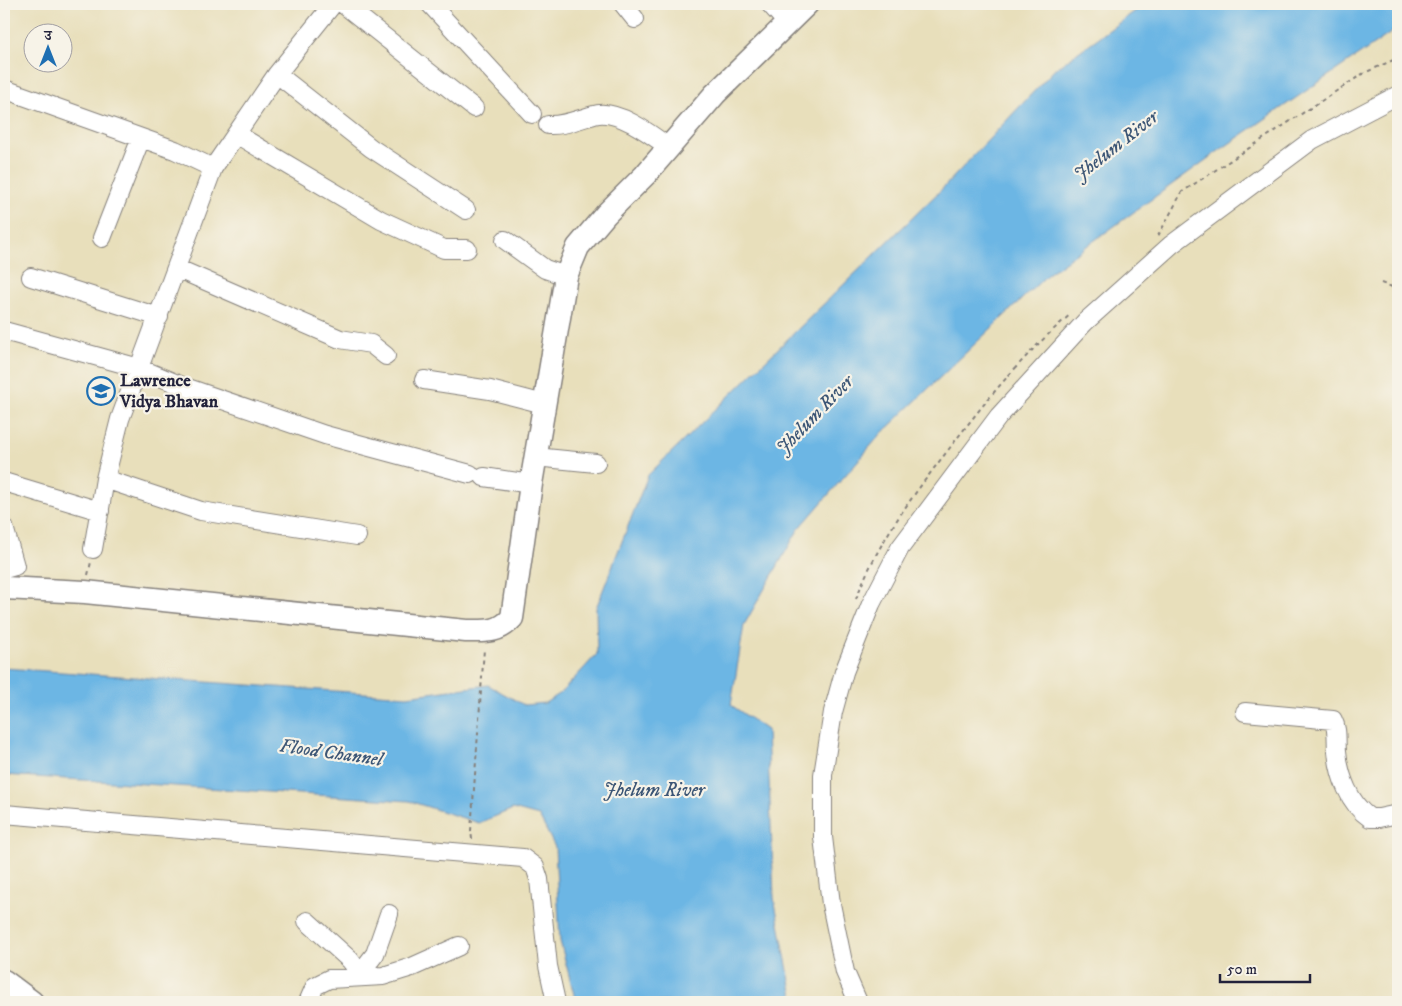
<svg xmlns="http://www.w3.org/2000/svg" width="1402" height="1006" font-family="'IM FELL DW Pica','Noto Serif Devanagari',serif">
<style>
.water{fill:#6cb6e4;stroke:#476c90}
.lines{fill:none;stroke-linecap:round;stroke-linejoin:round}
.minor-casing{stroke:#85807b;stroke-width:20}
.major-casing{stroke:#85807b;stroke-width:25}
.path{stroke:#85807b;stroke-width:2;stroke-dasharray:4 4;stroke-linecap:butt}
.minor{stroke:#fff;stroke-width:18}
.major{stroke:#fff;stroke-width:22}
.labels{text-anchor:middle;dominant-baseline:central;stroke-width:4.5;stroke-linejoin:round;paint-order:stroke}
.poi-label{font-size:18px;font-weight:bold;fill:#22223b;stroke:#f7f3e8;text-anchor:start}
.water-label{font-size:19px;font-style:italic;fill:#3c5676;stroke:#f7f3e8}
</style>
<rect width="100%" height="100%" fill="#f7f3e8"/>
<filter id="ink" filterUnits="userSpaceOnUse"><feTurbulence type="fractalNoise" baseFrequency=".02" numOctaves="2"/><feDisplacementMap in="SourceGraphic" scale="10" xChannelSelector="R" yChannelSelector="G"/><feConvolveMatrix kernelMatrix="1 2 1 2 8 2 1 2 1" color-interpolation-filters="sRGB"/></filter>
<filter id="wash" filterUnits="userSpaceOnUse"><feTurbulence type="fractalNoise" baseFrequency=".0096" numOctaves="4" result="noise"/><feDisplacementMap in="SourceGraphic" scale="20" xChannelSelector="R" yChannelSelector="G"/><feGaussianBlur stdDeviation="1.12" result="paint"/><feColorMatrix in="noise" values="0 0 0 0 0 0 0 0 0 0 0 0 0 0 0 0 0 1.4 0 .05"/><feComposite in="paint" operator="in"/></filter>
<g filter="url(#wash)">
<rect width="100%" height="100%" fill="#e8dfbb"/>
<path class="water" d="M1145,4h253v24l-181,124 -169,122 -167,160 -83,96 -54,95 -13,80 36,25 7,168 20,104h-218l-16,-61 -5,-94 -16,-31 -26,-7 -34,14 -70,-22 -405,-26v-107l403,28 81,-11 36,20 21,-2 16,-10 36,-39 -1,-46 52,-133 296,-288 111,-118z"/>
</g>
<g filter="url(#ink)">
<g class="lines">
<defs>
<path id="minor" d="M343,4l131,104
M430,4l102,110
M623,4l12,15
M770,4l18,20
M277,74l94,74 95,62
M4,89l171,61 38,18
M548,125c17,1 30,-6 46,-10 22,-7 57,19 74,32
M236,134l145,86 63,29h23
M102,238l39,-100
M505,240l40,29 21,7
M176,268l164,71 31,5 15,12
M31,277l128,40
M4,331l135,37 43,18 143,49 145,39
M424,380l66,10 54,14
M535,457l61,6
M484,477l47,7
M105,479l96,32 156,25
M4,482l96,29
M4,527l11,39 -11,3
M93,549l12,-70 15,-60 93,-251 64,-94 56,-70
M1245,712l88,8c5,9 3,21 4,31 2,24 12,53 33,67h9l19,-4
M4,814l519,44 12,9 4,12 9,87 8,36
M307,921l43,39 13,17
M361,972l14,-18 14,-40
M308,1002l7,-16 14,-7 54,-3 29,-9 47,-21
M858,1002l-13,-30 -14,-68 -8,-67v-62l10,-63 11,-40 27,-68 29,-56 99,-132 86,-94 86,-77 141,-105 86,-45"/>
<path id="major" d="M4,588l81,4 381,39c20,0 32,2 46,-13l19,-134 35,-208 12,-29 28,-33 39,-39 70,-81 92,-90
M4,981l28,21"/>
</defs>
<use href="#minor" class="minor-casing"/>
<use href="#major" class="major-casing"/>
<path class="path" d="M1158,236l24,-44 182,-119 34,-15
M1381,283l17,6
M88,575l3,-13
M856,599c21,-56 56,-103 93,-150 37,-49 75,-95 122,-135
M472,839l-1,-8 13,-182"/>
<use href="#minor" class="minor"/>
<use href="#major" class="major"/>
</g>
</g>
<defs>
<symbol id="school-ring" viewBox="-11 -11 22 22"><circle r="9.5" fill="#f7f3e8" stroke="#1f6fb2" stroke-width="1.5"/><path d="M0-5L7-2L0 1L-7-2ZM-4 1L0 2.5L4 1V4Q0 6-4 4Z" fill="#1f6fb2"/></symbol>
</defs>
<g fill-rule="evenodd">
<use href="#school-ring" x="85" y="375" width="32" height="32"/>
</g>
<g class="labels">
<g class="poi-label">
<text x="120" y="381">Lawrence<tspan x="120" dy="21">Vidya Bhavan</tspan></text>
</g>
<g class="water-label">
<text transform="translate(1116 146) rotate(-38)">Jhelum River</text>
<text transform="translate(815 415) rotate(-46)">Jhelum River</text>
<text transform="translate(331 753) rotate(8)">Flood Channel</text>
<text x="654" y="790">Jhelum River</text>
</g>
</g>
<rect width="1402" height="1006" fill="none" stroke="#f7f3e8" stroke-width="20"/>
<g transform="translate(48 48)"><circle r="24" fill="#f7f3e8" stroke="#a29fa3"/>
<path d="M0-4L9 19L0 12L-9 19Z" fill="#1f6fb2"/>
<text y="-8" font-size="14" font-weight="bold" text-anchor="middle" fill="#22223b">उ</text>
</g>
<path d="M1220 974v8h90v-8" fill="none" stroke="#22223b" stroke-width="2.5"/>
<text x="1227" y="974" font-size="15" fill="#22223b" stroke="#f7f3e8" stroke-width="4" paint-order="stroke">50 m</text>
</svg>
